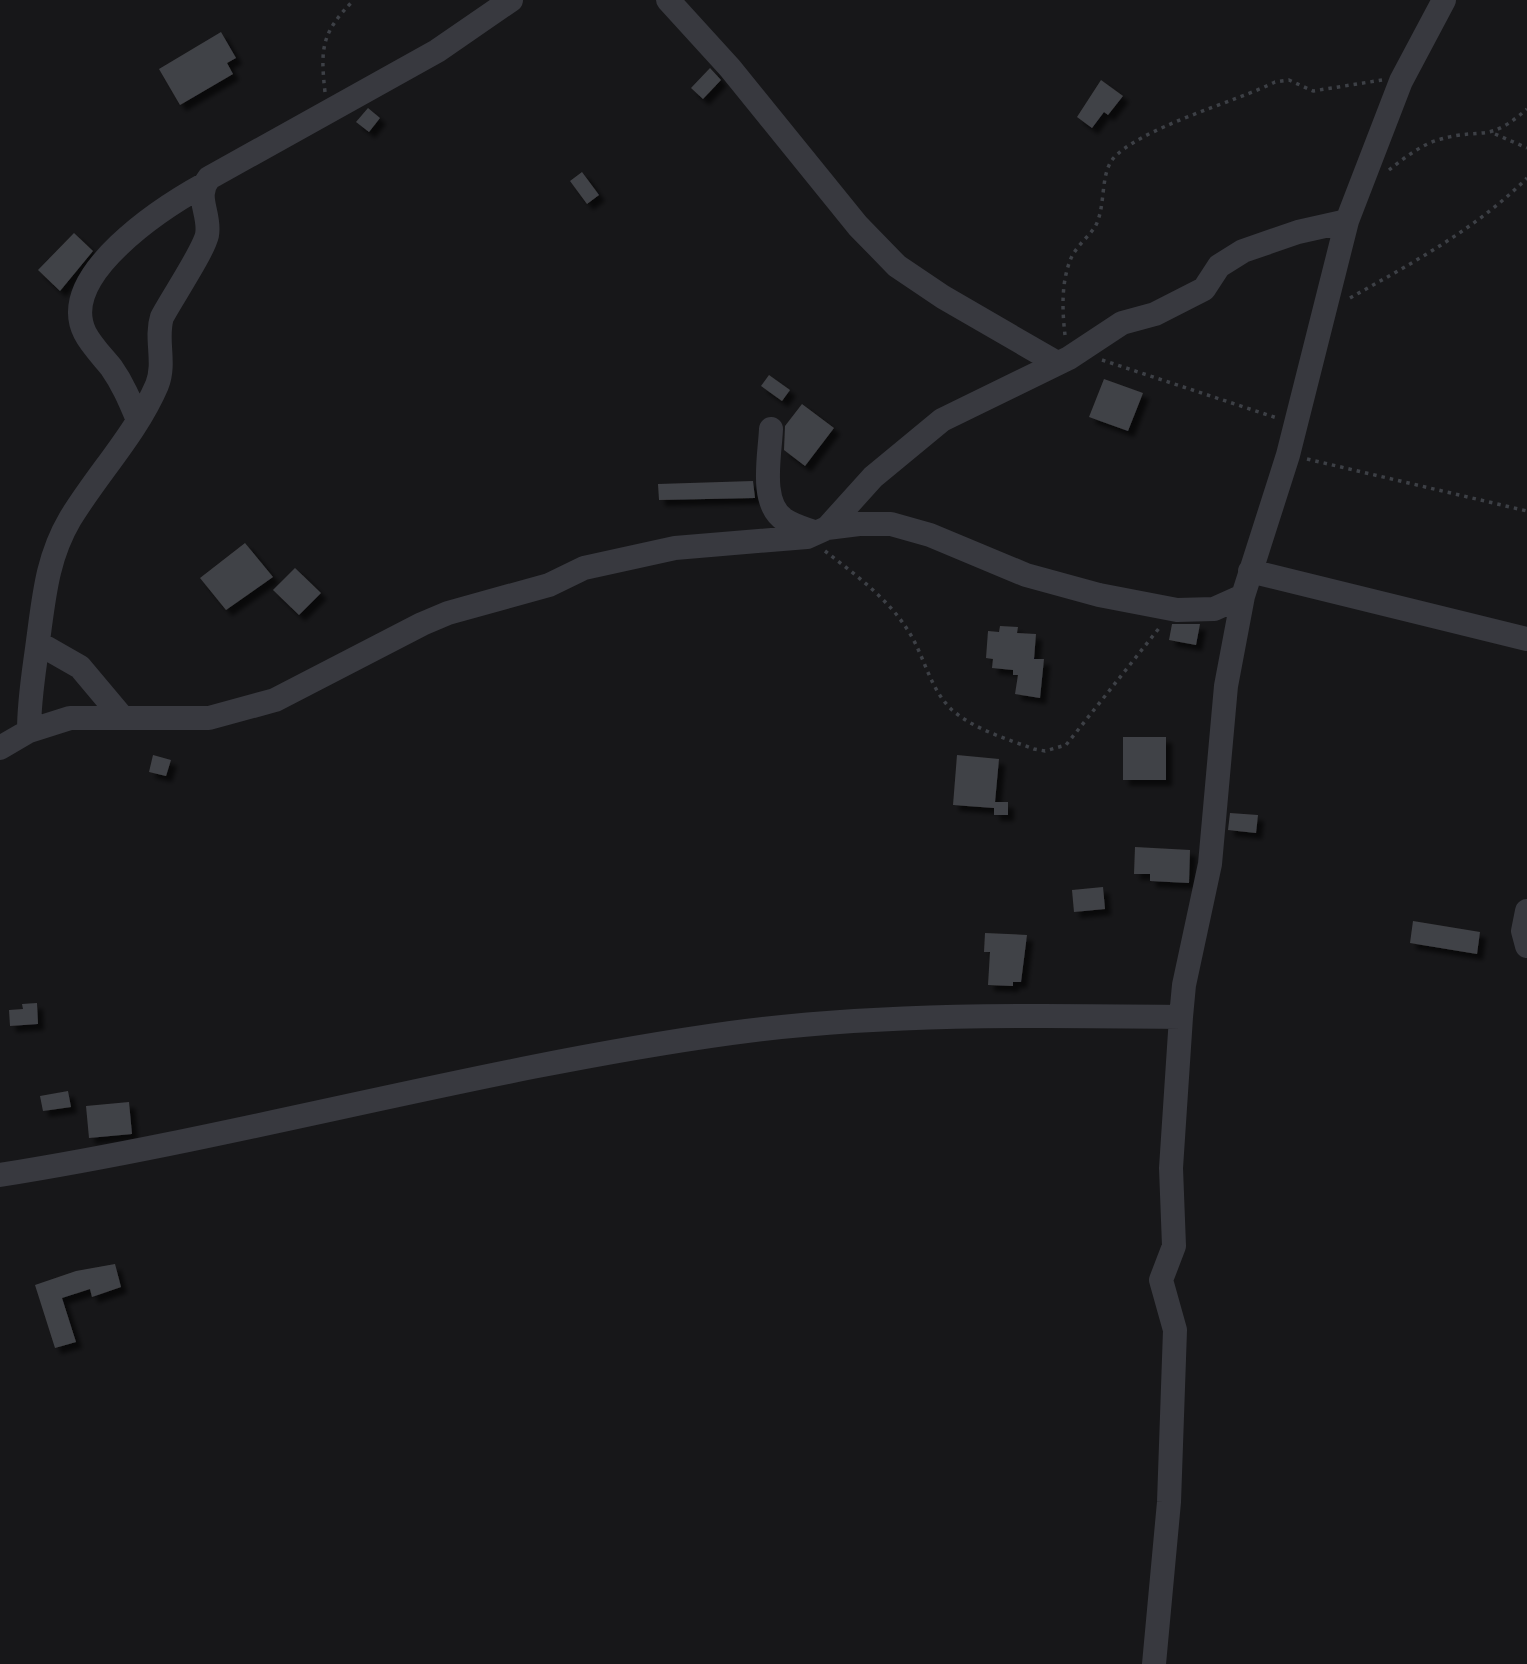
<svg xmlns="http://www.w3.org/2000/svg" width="1527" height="1664" font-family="Lato,sans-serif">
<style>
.building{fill:#414246;filter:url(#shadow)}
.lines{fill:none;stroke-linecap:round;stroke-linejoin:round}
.path{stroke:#3d4046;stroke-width:3.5;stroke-dasharray:3.5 5;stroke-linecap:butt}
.minor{stroke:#38393f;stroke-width:24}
</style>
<defs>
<filter id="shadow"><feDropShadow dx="6" dy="6" stdDeviation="2" flood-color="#0009"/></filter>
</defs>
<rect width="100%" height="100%" fill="#171719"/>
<path class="building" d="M221,32l15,26 -9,5 6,11 -53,31 -21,-36z
M710,68l11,12 -18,19 -12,-11z
M1101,80l22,16 -15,19 -4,-3 -12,16 -15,-11z
M368,108l12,10 -11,14 -13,-10z
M582,172l17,23 -12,9 -17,-23z
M74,233l19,18 -33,40 -22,-21z
M769,375l21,15 -8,11 -21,-15z
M1104,379l39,14 -15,38 -39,-14z
M802,404l32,24 -29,38 -21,-16 1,-24z
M753,481l2,17 -96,2 -1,-16z
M245,543l28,34 -47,33 -26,-32z
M295,568l26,25 -22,22 -26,-25z
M1172,624h28l-4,21 -27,-5z
M1000,626l18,1 -1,6 19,1 -2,25h10l-4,39 -25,-4 3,-19h-5v-5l-21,-2 1,-9 -7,-1 2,-27 11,1z
M1123,737h43v43h-43z
M153,755l18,5 -5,16 -17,-4z
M957,755l42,4 -4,43h13v13h-14v-7l-41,-3z
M1230,813l28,2 -2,18 -28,-3z
M1135,847l55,3 -1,33 -39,-2v-7h-16z
M1103,887l2,22 -31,3 -2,-22z
M1413,921l67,11 -3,22 -67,-11z
M985,933l42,2 -6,47h-8v4l-25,-1 2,-33h-6z
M37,1003l1,21 -28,2 -1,-16 14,-1 -1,-5z
M68,1091l3,16 -28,4 -3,-15z
M129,1102l3,32 -43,4 -3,-32z
M115,1264l6,23 -29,10 -2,-8 -28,9 14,44 -21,6 -20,-63 41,-14z"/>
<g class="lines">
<path class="path" d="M325,92c-5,-45 -3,-60 29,-92
M1495,134l32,14
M1389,170c15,-12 33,-26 52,-31 43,-12 46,5 86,-30
M1350,298c62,-35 126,-69 177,-120
M1065,335c-3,-26 -4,-55 7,-79 6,-11 16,-19 23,-29 11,-20 5,-50 17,-67 24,-31 126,-59 163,-78l14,-2 24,11 69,-11
M1102,360l175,58
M1307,459l220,52
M825,551c32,25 68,51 88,88 13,24 18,50 38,70 22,20 56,30 83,40l11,2 21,-6 94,-118"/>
<path class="minor" d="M668,0l62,68 128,158 39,40 46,31 114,66
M138,420c-8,-19 -15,-36 -27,-53 -9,-11 -20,-22 -26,-34 -29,-58 80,-127 120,-149
M771,429c-1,26 -12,75 14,91 9,6 21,9 31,13
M827,528l46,-51 69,-57 127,-62 53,-35 33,-9 49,-25 15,-23 24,-15 55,-19 49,-11
M1250,571l277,68
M38,643l42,24 42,50
M29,731c0,-32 5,-59 9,-90 6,-44 9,-83 32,-122 28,-46 66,-85 87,-134 9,-23 -2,-46 5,-68 10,-19 41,-65 45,-82 4,-21 -13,-38 2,-57l228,-127 74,-51
M0,748l29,-17 41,-13h139l66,-18 147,-76 26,-11 101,-28 35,-17 91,-20 132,-11 20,-9 32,-4h32l39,11 96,40 73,20 78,15 37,-1 29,-13
M1527,911l-4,20 4,15
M0,1175c245,-39 485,-108 731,-142 147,-20 302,-18 450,-16
M1154,1664l15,-162 6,-172 -14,-50 13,-34 -3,-78 10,-151 3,-32 26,-121 16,-178 17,-90 45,-141 59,-234 54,-140 43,-81"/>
</g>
</svg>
